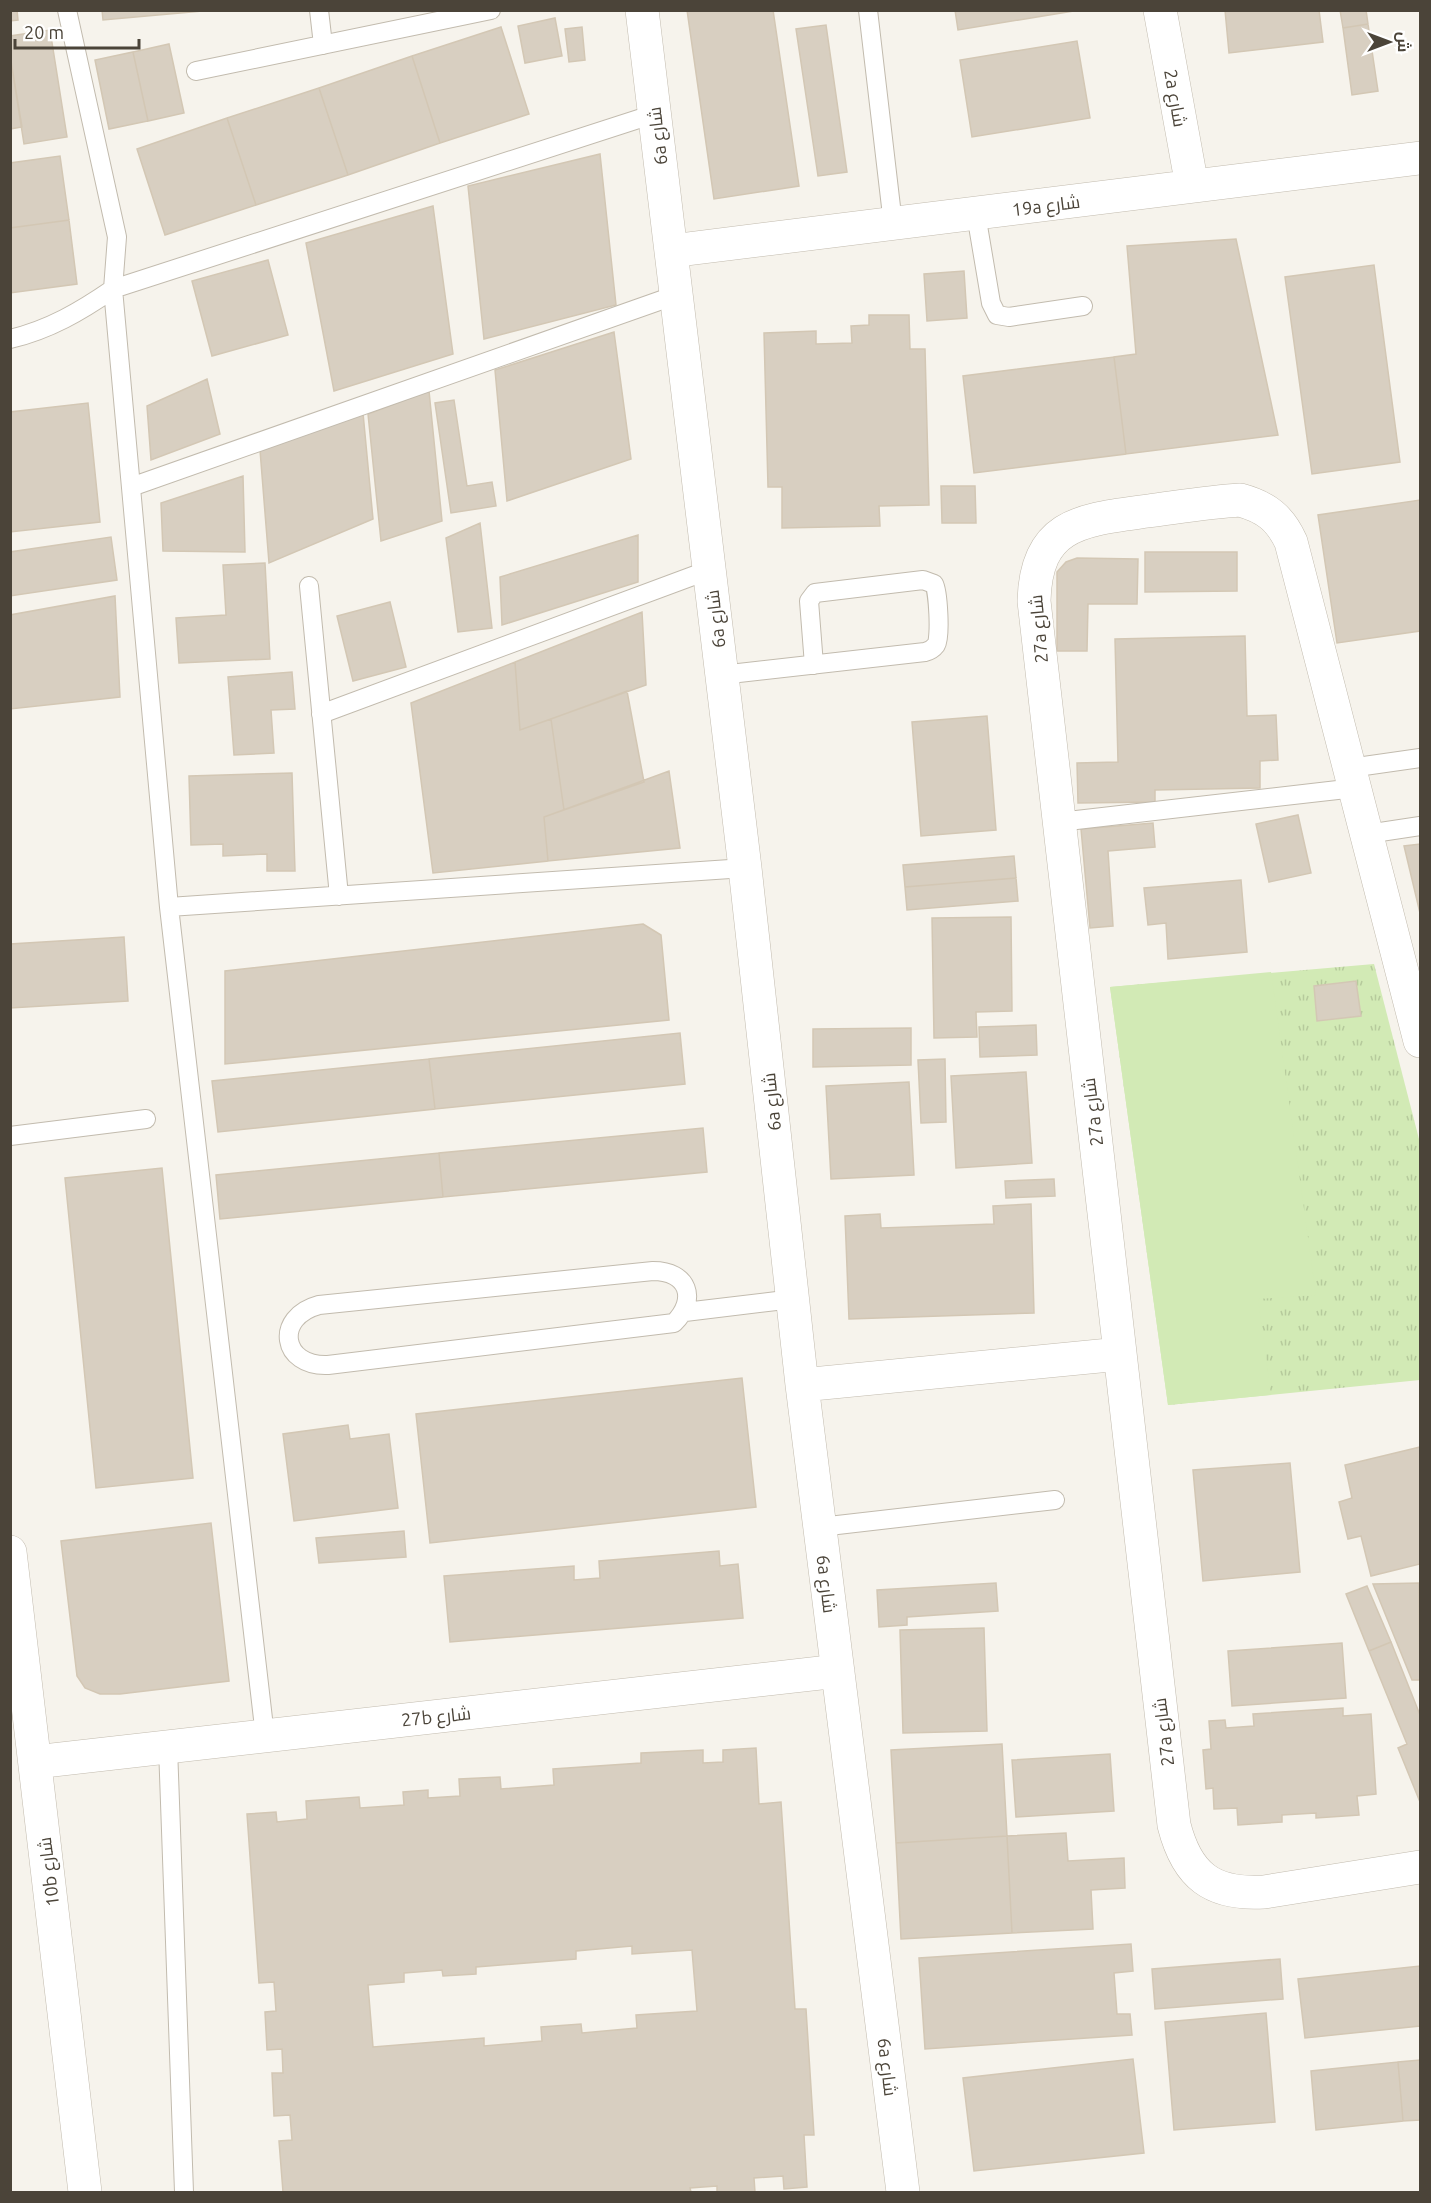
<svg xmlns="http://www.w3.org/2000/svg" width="1431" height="2203" font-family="Ubuntu,Cairo,sans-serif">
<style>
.grass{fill:url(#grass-tufts)}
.pitch{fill:#d2eab5}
.building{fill:#d8cfc1;stroke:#d3c7b4;stroke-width:1.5;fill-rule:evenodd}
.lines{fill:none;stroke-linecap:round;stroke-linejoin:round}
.lane-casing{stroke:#c2bbae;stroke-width:20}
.street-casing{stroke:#c2bbae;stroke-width:34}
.lane{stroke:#fff;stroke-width:18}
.street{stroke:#fff;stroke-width:33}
.labels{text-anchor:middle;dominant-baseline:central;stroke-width:6;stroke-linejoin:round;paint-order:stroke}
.street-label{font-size:18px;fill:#4b4439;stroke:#fff}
</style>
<defs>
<pattern id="grass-tufts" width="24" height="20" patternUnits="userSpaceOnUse" patternTransform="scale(1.5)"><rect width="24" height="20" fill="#d2eab5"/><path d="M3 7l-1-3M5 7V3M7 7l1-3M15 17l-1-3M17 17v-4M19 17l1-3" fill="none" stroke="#b6ca9c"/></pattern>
</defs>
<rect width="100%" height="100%" fill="#f6f3ec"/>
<path class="grass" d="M1374,964l46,179v237l-252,25 -58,-418z"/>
<path class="pitch" d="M1271,972l45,323 -58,4 13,96 -103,10 -58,-418z"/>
<path class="building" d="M10,10h7l1,10 -8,1z
M102,10h100v1l-99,9z
M687,10h86l26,176 -85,13z
M955,10h118v1l-115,19z
M1225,10h94l4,32 -94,11z
M1340,10h26l2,14 -25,4z
M555,18l7,38 -37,7 -7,-37z
M1368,24l10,67 -26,4 -9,-67z
M826,25l21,147 -29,4 -22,-147z
M501,27l28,87 -89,29 -28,-87z
M582,27l3,33 -16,2 -4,-33z
M50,30l17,107 -43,7 -14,-89v-19z
M1077,41l13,77 -118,19 -12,-77z
M169,44l15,69 -36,8 -15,-69z
M133,52l15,69 -39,8 -14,-69z
M10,55l12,72 -12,2z
M412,56l28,87 -92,32 -29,-87z
M319,88l29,87 -92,30 -29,-87z
M227,118l29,87 -91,30 -28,-86z
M600,154l16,151 -132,34 -16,-153z
M60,156l9,64 -59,8v-65z
M433,206l20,148 -119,37 -28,-148z
M69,220l8,64 -67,9v-65z
M1236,239l42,196 -152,19 -12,-97 22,-3 -9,-108z
M268,260l20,75 -76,21 -20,-75z
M1374,265l26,197 -88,12 -27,-197z
M964,271l3,47 -40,3 -3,-47z
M869,315h40l1,34h15l4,156 -50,1 1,20 -98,2v-41h-14l-4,-154 52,-2v13l36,-1 -1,-17 18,-1z
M614,332l17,127 -124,42 -12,-131z
M1114,357l12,97 -152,19 -11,-97z
M207,379l13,55 -69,26 -4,-54z
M429,391l13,130 -61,20 -13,-127z
M454,400l13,86 25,-4 4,24 -45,7 -16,-110z
M88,403l12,119 -90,10v-120z
M363,413l10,106 -104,44 -9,-113z
M243,476l2,76 -82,-1 -2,-48z
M941,486h34l1,37h-34z
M1420,500v131l-83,12 -19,-128z
M480,523l12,105 -34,4 -12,-94z
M638,535v47l-136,43 -2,-48z
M111,537l6,43 -107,16v-44z
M1145,552h92v39l-92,1z
M1077,558l61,1 -1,45h-49l-1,47h-30v-79l9,-10z
M265,563l5,96 -91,4 -3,-45 50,-3 -3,-50z
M115,596l5,101 -110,12v-94z
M390,602l16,65 -53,14 -16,-65z
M642,612l4,73 -126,45 -5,-68z
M1245,636l2,80 29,-1 2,45 -18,1v27l-105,2v12l-77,1 -1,-40 41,-1 -3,-123z
M515,662l5,68 31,-11 13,91 -20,7 4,44 -115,12 -22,-170z
M292,672l3,37 -24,1 3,43 -40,2 -6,-78z
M627,691l17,91 -80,28 -13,-91z
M987,716l9,114 -75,6 -9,-114z
M669,771l11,77 -132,13 -4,-44z
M292,773l3,98h-28v-17l-44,2v-12l-32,1 -2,-69z
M1298,815l13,58 -42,9 -13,-58z
M1153,823l2,24 -47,4 5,75 -23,2 -9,-99z
M1420,844v69l-16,-67z
M1014,856l2,22 -111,9 -2,-22z
M1016,878l2,23 -111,9 -2,-23z
M1241,880l6,72 -79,7 -2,-36 -18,2 -4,-37z
M1011,917l1,94 -36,1 1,25 -43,1 -2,-120z
M643,924l18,11 8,85 -444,44v-93z
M124,937l4,64 -118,7v-64z
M1356,981l5,35 -44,5 -3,-35z
M1036,1025l1,30 -57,2 -1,-30z
M911,1028v37l-98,2v-38z
M680,1033l5,51 -250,25 -6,-50z
M429,1059l6,50 -217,23 -6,-51z
M945,1059l1,63 -25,1 -3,-63z
M1026,1072l6,91 -76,5 -5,-92z
M909,1082l5,93 -83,4 -5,-93z
M703,1128l4,44 -264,25 -4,-44z
M439,1153l4,44 -223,22 -4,-44z
M162,1168l31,310 -97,10 -31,-310z
M1054,1179l1,17 -49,2 -1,-17z
M1031,1204l3,109 -185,6 -4,-103 35,-2 1,14 113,-4 -1,-18z
M742,1378l14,129 -326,36 -14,-129z
M348,1425l2,14 39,-5 9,74 -104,13 -11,-87z
M1420,1447v117l-49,12 -10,-40 -13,3 -9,-37 13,-4 -7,-33z
M1290,1463l10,109 -97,9 -10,-111z
M211,1523l18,158 -109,13h-20l-15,-6 -8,-12 -16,-135z
M404,1531l2,26 -87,6 -3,-25z
M719,1551l1,15 18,-2 5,54 -293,24 -6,-66 130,-10v14l26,-2 -1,-17z
M996,1583l2,28 -91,6v8l-28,2 -2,-37z
M1419,1583l1,97h-8l-39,-96z
M1367,1586l24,56 -22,9 -23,-57z
M984,1628l3,103 -84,2 -3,-103z
M1391,1642l29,73v87l-22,-54 9,-4 -38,-93z
M1342,1643l4,55 -114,8 -4,-55z
M1343,1708v8l28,-2 5,80 -19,2 2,19 -43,3v-5l-34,2v7l-44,3 -1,-17 -23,1 -1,-21 -7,1 -3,-39 8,-1 -2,-28 16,-1 1,8 28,-2 -1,-12z
M1002,1744l5,92 -111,7 -5,-93z
M756,1748l3,56 22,-2 14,207h11l8,126h-10l3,52 -23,2 -1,-13 -29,2 1,14h-38v-6l-27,2 1,4h-408l-4,-51 13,-1 -2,-25 -16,1 -2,-43h11l-1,-24 -15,1 -2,-38 11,-1 -2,-29 -15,1 -12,-169 29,-2 1,10 30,-3 -1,-18 53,-4 1,11 44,-3 -1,-13 25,-2v8l32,-2 -1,-17 41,-2 1,12 53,-4 -1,-16 88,-6v-10l62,-3v13l20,-1v-12zM632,1946v8l60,-4 5,61 -61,4 1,13 -55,5 -1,-9 -40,3 1,14 -58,5v-8l-111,9 -5,-62 36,-3v-9l38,-3 1,6 33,-2v-7l100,-8v-8z
M1110,1754l4,57 -98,6 -4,-57z
M1066,1833l2,28 56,-3 1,30 -34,2 2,39 -81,4 -5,-97z
M1007,1836l5,97 -111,6 -5,-96z
M1131,1944l2,27 -19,2 3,41h13l2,21 -207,14 -6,-91z
M1280,1959l3,40 -128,10 -3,-40z
M1420,1966v60l-115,12 -7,-59z
M1266,2013l9,109 -101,8 -9,-108z
M1133,2059l11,94 -170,18 -11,-93z
M1420,2060v60l-17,1 -5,-59z
M1398,2062l5,59 -87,9 -5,-59z"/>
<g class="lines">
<defs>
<path id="lane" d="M67,10l50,227 -4,52 56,618 96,829
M319,10l4,35
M868,10l25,214
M196,71l295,-61
M976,214l15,89 6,12 12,2 74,-11
M10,339c39,-9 71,-28 103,-50l541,-175
M131,487l545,-192
M309,586l30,310
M721,675l204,-23c4,-1 8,-3 11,-7 5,-8 2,-54 -2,-61l-11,-4 -108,13 -6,8 5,64
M321,714l388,-144
M1350,768l70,-10
M1059,822l296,-34
M1367,834l53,-8
M169,907l576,-39
M10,1136l136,-17
M653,1271c35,0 45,28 21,52l-346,42c-47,2 -54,-48 -9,-60z
M685,1312l108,-13
M820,1527l235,-27
M168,1747l16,445"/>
<path id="street" d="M642,10l103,858 57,517 101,807
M1160,10l32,176
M671,251l749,-93
M1420,1041l-129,-499c-11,-24 -25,-35 -51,-42 -31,2 -61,7 -92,11 -65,9 -112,11 -114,90l140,1224c13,51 38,70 90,67l156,-25
M802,1385l318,-31
M10,1552l75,640
M35,1762l803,-91"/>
</defs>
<use href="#lane" class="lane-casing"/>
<use href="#street" class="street-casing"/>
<use href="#lane" class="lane"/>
<use href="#street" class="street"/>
</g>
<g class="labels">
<g class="street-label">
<text transform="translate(1176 98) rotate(80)">2a شارع</text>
<text transform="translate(657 136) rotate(-97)">6a شارع</text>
<text transform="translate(1046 205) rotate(-7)">19a شارع</text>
<text transform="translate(715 619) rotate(-97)">6a شارع</text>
<text transform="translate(1038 629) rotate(-95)">27a شارع</text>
<text transform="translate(771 1102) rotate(-96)">6a شارع</text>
<text transform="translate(1092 1112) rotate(-97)">27a شارع</text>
<text transform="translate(827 1584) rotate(83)">6a شارع</text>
<text transform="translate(436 1716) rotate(-6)">27b شارع</text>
<text transform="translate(1163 1732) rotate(-97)">27a شارع</text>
<text transform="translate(48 1872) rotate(-97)">10b شارع</text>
<text transform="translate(888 2067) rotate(83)">6a شارع</text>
</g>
</g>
<rect width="1431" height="2203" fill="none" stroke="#4b4439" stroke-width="24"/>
<g transform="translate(1389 42) rotate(90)" stroke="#ffffff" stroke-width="4.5" paint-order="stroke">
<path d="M0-4.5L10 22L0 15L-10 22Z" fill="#4b4439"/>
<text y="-9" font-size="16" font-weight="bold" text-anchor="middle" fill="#4b4439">ش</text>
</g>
<path d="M15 39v9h124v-9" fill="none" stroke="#4b4439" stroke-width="3"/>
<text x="24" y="39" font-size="18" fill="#4b4439" stroke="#ffffff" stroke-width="4.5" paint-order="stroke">20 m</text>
</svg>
